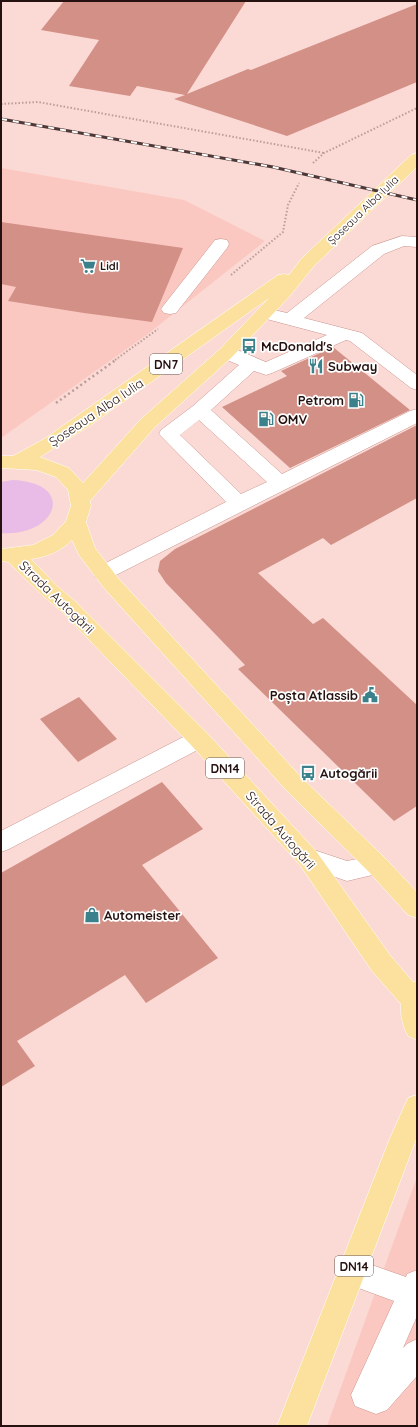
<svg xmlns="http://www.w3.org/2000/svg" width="418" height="1427" font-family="Quicksand,sans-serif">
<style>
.built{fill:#fbc8c1}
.green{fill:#e8bce6}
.building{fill:#d39087}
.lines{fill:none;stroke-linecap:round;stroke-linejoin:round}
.minor-casing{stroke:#ca968f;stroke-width:1}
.major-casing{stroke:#fff;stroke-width:1}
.path-far1{stroke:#bb9d99;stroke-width:2;stroke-dasharray:1.5 2;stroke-linecap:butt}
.path{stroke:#bb9d99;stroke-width:2.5;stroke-dasharray:2 3;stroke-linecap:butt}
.minor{fill:#fff;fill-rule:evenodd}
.major{fill:#fbe19d;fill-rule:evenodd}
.rail-casing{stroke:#4e3836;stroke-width:3}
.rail{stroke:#fff;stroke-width:2;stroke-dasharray:6;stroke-linecap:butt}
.labels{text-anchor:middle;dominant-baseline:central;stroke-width:3.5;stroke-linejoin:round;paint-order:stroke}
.far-street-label{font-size:11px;fill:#251210;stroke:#fff}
.far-poi-label{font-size:11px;font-weight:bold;fill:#251210;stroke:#fff;text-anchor:start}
.shield{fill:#fff;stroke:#665958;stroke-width:1}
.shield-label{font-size:12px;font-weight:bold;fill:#251210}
.poi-label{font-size:13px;font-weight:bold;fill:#251210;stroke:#fff;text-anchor:start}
.street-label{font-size:13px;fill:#251210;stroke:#fff}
</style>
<rect width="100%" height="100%" fill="#fbd9d4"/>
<path class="built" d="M1,168l183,32 81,41 -116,92 -148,105z
M417,1177v249h-90z"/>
<path class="green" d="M13,480c64,3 44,57 -12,53v-51z"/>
<path class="building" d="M64,1h182l-59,93 61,-25 3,1 166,-66v78l-130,54 -113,-37 11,-4 -48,-9 -7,10 -61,-10 30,-46 -58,-10z
M1,222l182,26 -31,74 -68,-9 -76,-12 8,-14 -15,-3z
M333,347l77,63 -120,58 -68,-61 65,-31 -6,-5z
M417,425v73l-86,47 -8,-7 -65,35 55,51 10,-6 94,87v101l-23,15 -156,-152 7,-4 -79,-82 -8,-12 2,-10 15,-12z
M79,697l38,42 -39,23 -38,-43z
M162,782l41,47 -61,36 76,93 -72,45 -21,-28 -108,66 18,25 -34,21v-214z"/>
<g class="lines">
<defs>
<path id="minor" d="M402,236l15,1v10l-13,-1 -20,8 -80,64 58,15 55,42v15l-6,-2 -61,-47 -4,-1 -74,33 -6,2 -12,-4 -43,39 71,64 128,-63 7,-2v14l-307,155 -7,2 -7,-2 -3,-5 3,-5 130,-66 -67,-68 2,-4 32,-24 46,-41 -19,-8 -3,-4 3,-4c14,-4 32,8 46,13l61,-27 -68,-18 -3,-4 3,-4 6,-1 22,5 85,-67zM199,420l68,62 -26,12 -61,-59z
M221,239l6,1 2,4 -2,4 -51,65 -6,1 -6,-1 -3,-4 3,-4 51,-65z
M199,730l8,3 3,6 -3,6 -198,104 -8,3v-21l190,-98z
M308,848l39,13 30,-6 8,3 4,7 -4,7 -38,9 -47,-16 -4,-7 4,-7z
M352,1258l54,19 1,-3 10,-4v46l-14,32 4,-4 10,-5v37l-30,34 -11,4 -21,-8 -4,-11 43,-94 -52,-19 -4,-10 4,-10z"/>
<path id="major" d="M417,153v14l-103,99 -25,31 -57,60 -77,70 -65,74 1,5 -5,16 9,26 23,30 184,200 83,80 32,34v26l-9,-3 -39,-43 -83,-82 -182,-202 -25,-33 -7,-15c-9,10 -27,18 -41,19l26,27 18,15 132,132 109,118 74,104 23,27 4,-1v59l-9,-4c-5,-10 -8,-20 -7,-32l-29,-33 -72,-106 -109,-120 -130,-134 -18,-15 -35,-34 -7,-1v-12l32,-4 20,-10 13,-14 5,-15 -3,-16 -12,-13 -20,-7 -35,-2v-12h12l31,-17 234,-164 6,-1 5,1 13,-17 109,-103zM269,298l-49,51 -79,70 -58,64 -14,-15 -29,-11 51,-32z
M417,1095v42l-110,289h-30l113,-288 18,-40z"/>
</defs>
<use href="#minor" class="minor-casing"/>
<use href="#major" class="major-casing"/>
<path class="path-far1" d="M1,104l37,-2 286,51
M313,163l11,-10 93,-45
M231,275l52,-43 5,-27 11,-22
M115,360l43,-31"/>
<path class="path" d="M56,403l61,-44"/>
<use href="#minor" class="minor"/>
<use href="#major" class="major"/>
<defs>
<path id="rail" d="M1,119l272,48 144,33"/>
</defs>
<use href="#rail" class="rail-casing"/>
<use href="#rail" class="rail"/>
</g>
<defs>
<symbol id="supermarket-bare" viewBox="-9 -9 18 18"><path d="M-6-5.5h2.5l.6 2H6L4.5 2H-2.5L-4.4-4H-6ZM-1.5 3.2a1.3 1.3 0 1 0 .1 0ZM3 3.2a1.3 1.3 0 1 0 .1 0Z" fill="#3a818b" stroke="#fff" stroke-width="2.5" paint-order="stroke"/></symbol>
<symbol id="bus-bare" viewBox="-9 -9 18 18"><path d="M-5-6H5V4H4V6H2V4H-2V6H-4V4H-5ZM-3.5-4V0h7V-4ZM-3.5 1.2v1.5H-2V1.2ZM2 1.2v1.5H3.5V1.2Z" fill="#3a818b" stroke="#fff" stroke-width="2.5" paint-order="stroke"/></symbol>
<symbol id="restaurant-bare" viewBox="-9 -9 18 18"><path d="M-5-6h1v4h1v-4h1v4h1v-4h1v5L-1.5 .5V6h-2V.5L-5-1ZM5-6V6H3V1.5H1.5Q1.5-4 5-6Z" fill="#3a818b" stroke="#fff" stroke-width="2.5" paint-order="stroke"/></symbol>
<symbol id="fuel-bare" viewBox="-9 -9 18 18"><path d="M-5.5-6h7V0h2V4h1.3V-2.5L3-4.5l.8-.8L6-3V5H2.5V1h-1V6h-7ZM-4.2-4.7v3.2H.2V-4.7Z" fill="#3a818b" stroke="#fff" stroke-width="2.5" paint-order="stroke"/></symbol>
<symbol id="civic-bare" viewBox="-9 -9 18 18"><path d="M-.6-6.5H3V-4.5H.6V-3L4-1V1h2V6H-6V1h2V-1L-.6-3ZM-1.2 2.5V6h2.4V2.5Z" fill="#3a818b" stroke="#fff" stroke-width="2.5" paint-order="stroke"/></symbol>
<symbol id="shop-bare" viewBox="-9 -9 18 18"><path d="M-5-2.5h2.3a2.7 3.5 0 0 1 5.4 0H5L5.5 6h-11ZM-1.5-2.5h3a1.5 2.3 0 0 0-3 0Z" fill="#3a818b" stroke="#fff" stroke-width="2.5" paint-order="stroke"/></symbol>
</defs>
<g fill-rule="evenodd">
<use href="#supermarket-bare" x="77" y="255" width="22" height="22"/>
<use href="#bus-bare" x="238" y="335" width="22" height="22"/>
<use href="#restaurant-bare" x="305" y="355" width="22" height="22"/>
<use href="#fuel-bare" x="345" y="389" width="22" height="22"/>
<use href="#fuel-bare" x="255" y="408" width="22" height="22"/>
<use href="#civic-bare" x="359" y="684" width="22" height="22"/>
<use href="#bus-bare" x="297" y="762" width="22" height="22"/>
<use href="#shop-bare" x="81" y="904" width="22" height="22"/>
</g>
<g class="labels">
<g class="far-street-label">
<text transform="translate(363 210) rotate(-44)">Șoseaua Alba Iulia</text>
</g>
<g class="far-poi-label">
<text x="100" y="266">Lidl</text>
</g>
<g class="shield">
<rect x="150" y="354" width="32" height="20" rx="3"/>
<rect x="206" y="758" width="38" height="20" rx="3"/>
<rect x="335" y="1256" width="38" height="20" rx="3"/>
</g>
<g class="shield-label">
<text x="166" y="364">DN7</text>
<text x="225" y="768">DN14</text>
<text x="354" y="1266">DN14</text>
</g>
<g class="poi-label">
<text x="261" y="346">McDonald's</text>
<text x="328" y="366">Subway</text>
<text x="344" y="400" text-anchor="end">Petrom</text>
<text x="278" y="419">OMV</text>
<text x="358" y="695" text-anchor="end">Poșta Atlassib</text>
<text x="320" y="773">Autogării</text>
<text x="104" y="915">Automeister</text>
</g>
<g class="street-label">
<text transform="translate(96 412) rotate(-34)">Șoseaua Alba Iulia</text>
<text transform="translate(57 597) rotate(44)">Strada Autogării</text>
<text transform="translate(281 830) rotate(49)">Strada Autogării</text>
</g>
</g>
<rect width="418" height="1427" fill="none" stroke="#251210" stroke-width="4"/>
</svg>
